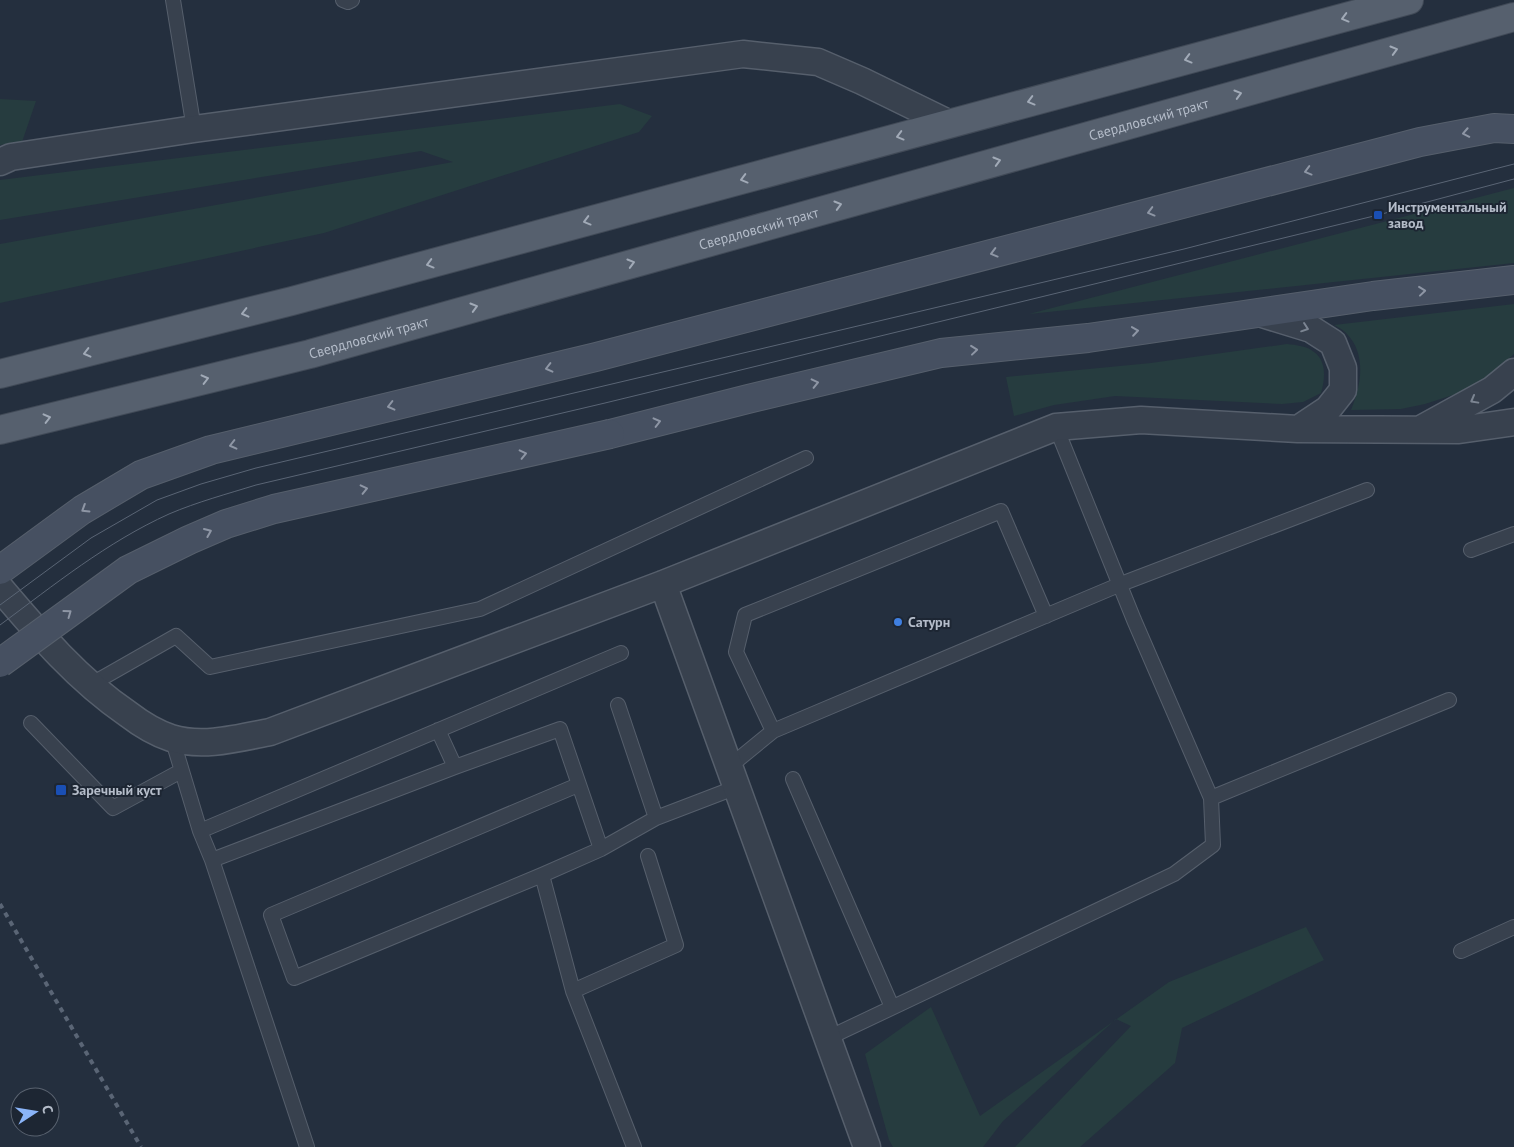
<svg xmlns="http://www.w3.org/2000/svg" width="1514" height="1147" font-family="'PT Sans',sans-serif">
<style>
.green{fill:#263c3f}
.lines{fill:none;stroke-linecap:round;stroke-linejoin:round}
.service-casing{stroke:#565f6c;stroke-width:16}
.minor-casing{stroke:#565f6c;stroke-width:29}
.secondary-casing{stroke:#565f6c;stroke-width:30}
.primary-casing{stroke:#414a57;stroke-width:30}
.service{stroke:#38414e;stroke-width:14}
.minor{stroke:#38414e;stroke-width:26}
.secondary{stroke:#465061;stroke-width:28}
.primary{stroke:#56606e;stroke-width:28}
.tram{stroke:#5a6575;stroke-width:1}
.rail{stroke:#5a6575;stroke-width:4;stroke-dasharray:5 5;stroke-linecap:butt}
.secondary-bridge-casing{stroke:#565f6c;stroke-width:30;stroke-linecap:butt}
.secondary-bridge{stroke:#465061;stroke-width:28}
.oneway{stroke:#a1aab7}
.oneway2{stroke:#8e96a5}
.oneway3{stroke:#7c8592}
.transit-dot{fill:#1a4fb4;stroke:#1d2633;stroke-width:2}
.shop-dot{fill:#3f7fe0;stroke:#1d2633;stroke-width:2}
.labels{text-anchor:middle;dominant-baseline:central;stroke-width:4;stroke-linejoin:round;paint-order:stroke}
.street-label{font-size:14px;fill:#b4bcc9;stroke:#1d2633}
.poi-label{font-size:14px;font-weight:bold;fill:#b4bcc9;stroke:#1d2633;text-anchor:start}
</style>
<rect width="100%" height="100%" fill="#242f3e"/>
<path class="green" d="M0,99l36,2 -14,41 -22,3z
M620,104l32,12 -13,16 -315,101 -324,70v-59l453,-82 -32,-11 -421,69v-40z
M1514,188v75l-485,51z
M1514,304v50l-28,25 -30,15 -31,10 -24,5 -50,1c10,-24 16,-55 -4,-76 -3,-4 -9,-7 -13,-9z
M1287,344c9,1 20,2 27,8 13,9 11,28 7,41l-18,9 -21,2 -167,-8 -61,9 -40,11 -8,-39 145,-14z
M1306,927l18,33 -142,68 -7,35 -95,84h-65l116,-121 -15,-7 -113,102 -20,26h-90l-4,-7 -24,-86 66,-47 49,109 189,-134z"/>
<g class="lines">
<defs>
<path id="service" d="M173,0l21,129
M343,0l5,2 4,-2
M1471,550l43,-16
M90,685l86,-49 34,31 270,-58 326,-151
M618,705l38,113
M31,723l82,85 68,-37
M438,730l17,37
M773,731l-37,-79 9,-37 256,-104 45,105
M172,738l28,93 12,29 95,287
M729,767l44,-36 348,-147 246,-94
M793,779l99,228
M578,785l-307,130 23,63 248,-103 59,-26 55,-31 81,-31
M1211,798l238,-98
M200,831l421,-178
M212,860l243,-93 105,-38 41,120
M542,875l31,116 61,156
M1461,951l53,-24
M573,991l103,-46 -28,-89
M828,1038l346,-164 39,-29 -2,-47 -77,-178 -78,-193"/>
<path id="minor" d="M0,162l11,-5 183,-28 549,-75 75,8 44,19 86,42
M1259,313l52,16 22,14 10,25v22l-15,19 -30,20
M1421,429l71,-39 22,-18
M663,584l204,563
M0,588c39,46 78,92 128,126 13,10 28,19 43,24 32,10 68,0 99,-6l393,-148 393,-157 85,-7 157,9 161,1 55,-8"/>
<path id="secondary" d="M610,434l138,-35 193,-46 147,-15 285,-42 141,-16
M0,570l82,-60 59,-35 70,-25 385,-93 824,-215 74,-14 20,1"/>
<g id="primary">
<path d="M0,374l292,-73 1117,-301"/>
<path id="s1" d="M0,430l310,-76 1204,-337"/>
</g>
</defs>
<use href="#service" class="service-casing"/>
<use href="#minor" class="minor-casing"/>
<use href="#secondary" class="secondary-casing"/>
<use href="#primary" class="primary-casing"/>
<use href="#service" class="service"/>
<use href="#minor" class="minor"/>
<use href="#secondary" class="secondary"/>
<use href="#primary" class="primary"/>
<path class="tram" d="M0,605l91,-67 66,-38 44,-16 55,-16 928,-219 330,-85
M0,625c54,-40 107,-83 169,-111 28,-12 58,-20 87,-29l349,-82 773,-188 136,-36"/>
<path class="rail" d="M0,904l141,243"/>
<defs>
<path id="secondary-bridge" d="M0,663l128,-93 61,-30 37,-16 48,-15 336,-75"/>
</defs>
<use href="#secondary-bridge" class="secondary-bridge-casing"/>
<use href="#secondary-bridge" class="secondary-bridge"/>
</g>
<defs><path id="oneway-chevron" d="M-2-3.5L2.5 0L-2 3.5" fill="none" stroke-width="1.6" stroke-linecap="round" stroke-linejoin="round" transform="scale(1.25)"/></defs>
<g class="oneway">
<use href="#oneway-chevron" transform="translate(1345 18) rotate(165)"/>
<use href="#oneway-chevron" transform="translate(1394 50) rotate(-16)"/>
<use href="#oneway-chevron" transform="translate(1188 59) rotate(165)"/>
<use href="#oneway-chevron" transform="translate(1238 94) rotate(-16)"/>
<use href="#oneway-chevron" transform="translate(1031 101) rotate(165)"/>
<use href="#oneway-chevron" transform="translate(900 136) rotate(165)"/>
<use href="#oneway-chevron" transform="translate(997 161) rotate(-16)"/>
<use href="#oneway-chevron" transform="translate(744 179) rotate(165)"/>
<use href="#oneway-chevron" transform="translate(838 205) rotate(-16)"/>
<use href="#oneway-chevron" transform="translate(587 221) rotate(165)"/>
<use href="#oneway-chevron" transform="translate(631 263) rotate(-16)"/>
<use href="#oneway-chevron" transform="translate(430 264) rotate(165)"/>
<use href="#oneway-chevron" transform="translate(474 307) rotate(-16)"/>
<use href="#oneway-chevron" transform="translate(245 313) rotate(166)"/>
<use href="#oneway-chevron" transform="translate(87 353) rotate(166)"/>
<use href="#oneway-chevron" transform="translate(205 379) rotate(-14)"/>
<use href="#oneway-chevron" transform="translate(47 418) rotate(-14)"/>
</g>
<g class="oneway2">
<use href="#oneway-chevron" transform="translate(1466 133) rotate(169)"/>
<use href="#oneway-chevron" transform="translate(1308 171) rotate(165)"/>
<use href="#oneway-chevron" transform="translate(1151 212) rotate(165)"/>
<use href="#oneway-chevron" transform="translate(994 253) rotate(165)"/>
<use href="#oneway-chevron" transform="translate(1422 291) rotate(-6)"/>
<use href="#oneway-chevron" transform="translate(1135 331) rotate(-8)"/>
<use href="#oneway-chevron" transform="translate(974 350) rotate(-6)"/>
<use href="#oneway-chevron" transform="translate(549 368) rotate(166)"/>
<use href="#oneway-chevron" transform="translate(815 383) rotate(-13)"/>
<use href="#oneway-chevron" transform="translate(391 406) rotate(166)"/>
<use href="#oneway-chevron" transform="translate(657 422) rotate(-14)"/>
<use href="#oneway-chevron" transform="translate(233 445) rotate(166)"/>
<use href="#oneway-chevron" transform="translate(523 454) rotate(-13)"/>
<use href="#oneway-chevron" transform="translate(364 489) rotate(-13)"/>
<use href="#oneway-chevron" transform="translate(85 509) rotate(148)"/>
<use href="#oneway-chevron" transform="translate(208 532) rotate(-23)"/>
<use href="#oneway-chevron" transform="translate(68 613) rotate(-36)"/>
</g>
<g class="oneway3">
<use href="#oneway-chevron" transform="translate(1305 328) rotate(19)"/>
<use href="#oneway-chevron" transform="translate(1474 400) rotate(151)"/>
</g>
<g class="transit-dot">
<rect x="1373" y="210" width="10" height="10" rx="2.5"/>
<rect x="55" y="784" width="12" height="12" rx="2.5"/>
</g>
<circle class="shop-dot" cx="898" cy="622" r="5"/>
<g class="labels">
<g class="street-label">
<text stroke="none"><textPath href="#s1" startOffset="1190">Свердловский тракт</textPath></text>
<text stroke="none"><textPath href="#s1" startOffset="785">Свердловский тракт</textPath></text>
<text stroke="none"><textPath href="#s1" startOffset="380">Свердловский тракт</textPath></text>
</g>
<g class="poi-label">
<text x="1388" y="207">Инструментальный<tspan x="1388" dy="16">завод</tspan></text>
<text x="908" y="622">Сатурн</text>
<text x="72" y="790">Заречный куст</text>
</g>
</g>
<g transform="translate(35 1112) rotate(78)"><circle r="24" fill="#1d2633" stroke="#59626f"/>
<path d="M0-4L9 19L0 12L-9 19Z" fill="#8ab4f8"/>
<text y="-8" font-size="14" font-weight="bold" text-anchor="middle" fill="#b4bcc9">С</text>
</g>
</svg>
